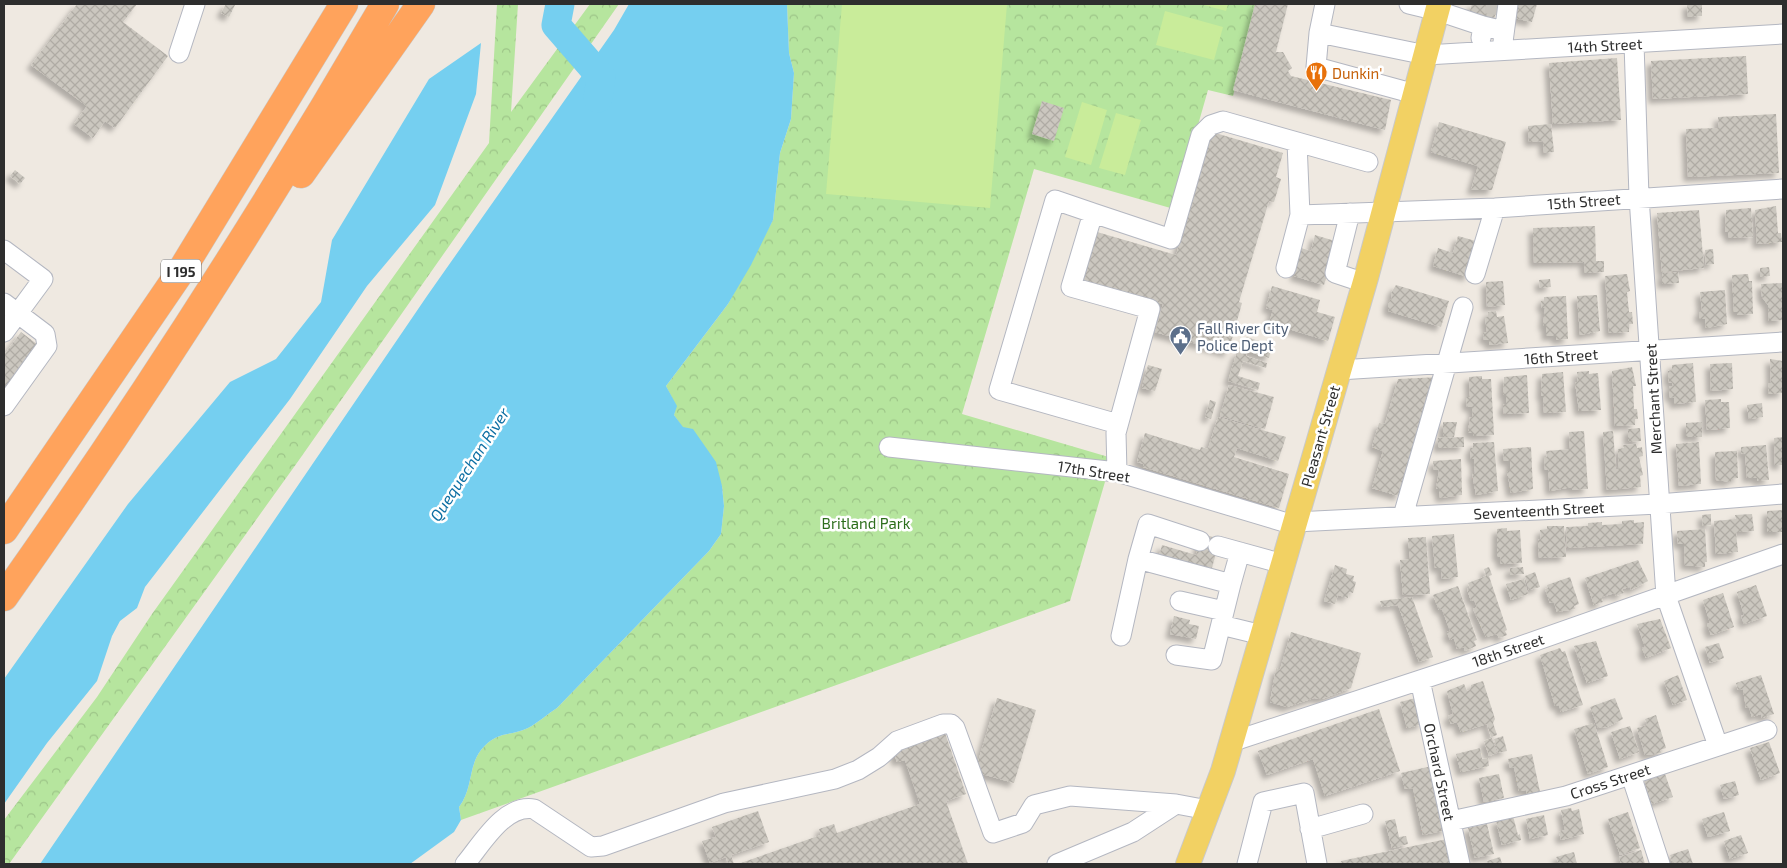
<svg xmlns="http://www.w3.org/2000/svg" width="1787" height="868" font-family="'Exo 2',sans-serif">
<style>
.park{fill:url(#park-crowns)}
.pitch{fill:#c9ec9a}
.water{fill:#75cff0}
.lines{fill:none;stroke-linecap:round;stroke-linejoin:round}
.river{stroke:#75cff0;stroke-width:29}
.building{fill:url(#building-cross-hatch);filter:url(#shadow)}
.minor-tunnel{stroke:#c8c4bd;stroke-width:19;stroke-dasharray:19 9;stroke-linecap:butt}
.minor-casing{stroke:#b4b7c1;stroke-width:21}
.major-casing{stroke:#c9c9c9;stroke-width:26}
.highway-casing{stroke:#c9c9c9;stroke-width:29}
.minor{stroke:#fff;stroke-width:19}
.major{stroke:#f2d163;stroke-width:24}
.highway{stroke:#ffa35c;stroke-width:28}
.labels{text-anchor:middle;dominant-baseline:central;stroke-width:5;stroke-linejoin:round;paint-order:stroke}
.shield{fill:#fff;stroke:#6d6d6d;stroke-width:1}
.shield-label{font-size:14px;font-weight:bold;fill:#2e2e2e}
.street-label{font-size:15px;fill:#2e2e2e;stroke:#fff}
.food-label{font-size:15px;fill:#c56008;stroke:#fff;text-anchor:start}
.service-label{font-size:15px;fill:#4e5e75;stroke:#fff;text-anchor:start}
.park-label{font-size:15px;fill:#2c6e1b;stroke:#fff}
.water-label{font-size:16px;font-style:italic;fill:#0d6fa3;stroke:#fff}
</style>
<defs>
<pattern id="park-crowns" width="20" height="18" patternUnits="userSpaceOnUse" patternTransform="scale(1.25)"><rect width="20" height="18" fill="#b6e59e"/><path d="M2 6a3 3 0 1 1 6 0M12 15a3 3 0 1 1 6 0" fill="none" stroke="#9dc588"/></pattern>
<pattern id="building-cross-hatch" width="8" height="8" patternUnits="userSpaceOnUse" patternTransform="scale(1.25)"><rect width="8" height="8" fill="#cbc7bf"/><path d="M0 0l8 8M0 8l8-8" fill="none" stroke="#afaba4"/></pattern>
<filter id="shadow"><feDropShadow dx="-4.5" dy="4.5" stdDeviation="2.5" flood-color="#0004"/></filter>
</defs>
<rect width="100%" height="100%" fill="#efe9e1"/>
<path class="park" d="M497,4h21l-7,108 79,-108h29l-320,456 -290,404h-5v-44l93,-123 55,-83 337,-471z
M787,4h469l-23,92 -25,-6 -34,119 -140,-40 -72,245 150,44 -42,143 -609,219 -2,-13c14,-18 9,-40 22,-57 16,-20 28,-13 47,-22 10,-5 19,-14 29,-20l152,-157 12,-17 3,-28 -2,-20 -48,-71 2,-9 -10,-20 62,-82 45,-84 7,-67 11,-34 3,-46 -5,-20z"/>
<path class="pitch" d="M842,4h165l-17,204 -164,-14z
M1200,4h28l-2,7z
M1165,11l58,16 -9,33 -58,-15z
M1082,102l25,8 -16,55 -26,-8z
M1116,113l25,7 -16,55 -26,-7z"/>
<path class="water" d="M629,4h158l2,49 5,20 -3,46 -11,34 -7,67 -22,45 -23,39 -62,82 11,20 -3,9 9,12 10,2 23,33 6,24 2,20 -3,28 -12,17 -152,157c-10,6 -19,15 -29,20 -19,9 -31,2 -47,22 -13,17 -8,39 -22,57l2,13 -7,12 -44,32h-370l387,-568 187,-266z
M481,43l-5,51 -41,111 -68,81 -77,113 -145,188 -8,21 -17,13 -8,15 -15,45 -50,62 -43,61v-125l124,-175 102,-122 46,-23 45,-57 11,-62 97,-161z"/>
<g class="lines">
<path class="river" d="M560,4l-4,21 45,52 -3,21"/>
</g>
<path class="building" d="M77,4h60l-14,18 45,34 -53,72 -10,-7 -12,17 -19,-14 13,-18 -56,-41z
M226,4l9,1 -6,12 -8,-4z
M1255,4h33l-12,48h7l9,16 -4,3 3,5 100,24 -6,30 -152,-40z
M1472,4h26l-5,20 -25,-7z
M1512,4h25l-5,18 -23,-5z
M1687,4h15v12l-14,1z
M1746,56l2,38 -95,5 -2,-38z
M1617,58l4,62 -68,4 -4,-61z
M1042,101l22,7 -10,33 -22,-7z
M1776,114l3,59 -91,4 -2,-48 33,-1 -1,-11z
M1439,122l67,20 -14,48h-21l7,-24 -47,-14z
M1551,124l3,28 -10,1 -1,-12 -14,1 -1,-16z
M1212,132l71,21 -7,24 5,2 -7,23 -5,-1 -30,101 3,1 -14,50 -73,-21 8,-28 -81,-23 15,-49 79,23z
M15,170l10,8 -5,6 -10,-8z
M1776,206l2,27h3l1,9 -25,2 -2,-34z
M1751,208l2,29 -24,1 -1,-7 -3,1 1,-22z
M1699,210l5,58 -42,4 -5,-59z
M1595,226l1,35h8v11l-19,1 -1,-11 -50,1 -1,-35z
M1315,235l23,7 -14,43 -30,-9 7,-28 10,3z
M1458,236l21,6 -11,35 -35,-11 5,-18 15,5z
M1713,249l1,15 -8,1 -1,-15z
M1769,267l1,9 -10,1v-9z
M1678,272l1,11 -17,1v-11z
M1627,274l3,17 -3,1 2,20h3l1,12h-4v8l-20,1 -4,-57z
M1748,274l1,7h3l1,33 -16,1v-3h-3l-2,-37z
M1550,279l1,8 -11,1 -1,-8z
M1503,281l2,24 -18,2 -1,-25z
M1783,283v37l-14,1 -1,-16 -6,-8 -1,-13z
M1396,285l53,16 -8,26 -53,-16v-9l4,-4 -1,-5z
M1272,286l48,14 -3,12 18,5 -7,24 -59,-18 4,-13 -7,-2z
M1725,290l2,34 -21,4 -1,-9h-6v-8h3l-2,-19z
M1597,295l3,36 -20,4 -3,-39z
M1566,296l2,43 -12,1v-4h-10v-10h-3l2,-18h-3l-1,-7h3v-4z
M1496,311l1,6 7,-1 4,27 -19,2v-5h-5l-1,-8h4l-2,-15h3v-5z
M21,332l17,13 -34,46v-36z
M1246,337l26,8 -3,13 -22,-7 -1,5 21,7 -1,5 -23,-7 -5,15 22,7 -2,7 -30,-9 9,-29 4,1z
M1770,359l13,2v32l-14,1 -1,-11h3z
M1693,363l3,39 -22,2v-7l-4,1 -1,-12h4l-1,-4 -3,1 -1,-12 4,-1v-5z
M1732,363l1,26 -22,2 -1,-27z
M1148,365l14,4 -7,22 -13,-3z
M1632,367l4,19h-3l1,23h3l1,10h-3v6l-20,1 -3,-55z
M1589,371v3l9,-1 3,37 -22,1 -4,-29h3l-1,-10z
M1563,372l3,40 -22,1 -1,-17h-2l1,-22z
M1527,375l2,38 -25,1 -1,-9 3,-1v-9h-3l1,-18z
M1482,376v3h9l3,56 -21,1v-3h-5l2,-16h3l-1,-10h-5l-1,-10h4l-1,-20z
M1440,377l-41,119 -27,-8 11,-37 -11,-4 7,-24 6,1 13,-45z
M1229,385l45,12 -9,32 -45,-13z
M1721,399v3h8l1,26 -23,2 -2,-30z
M1210,400l6,2 -5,17 -6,-2z
M1762,403l1,14 -14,2 -2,-14z
M1218,417l68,20 -8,24 -41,-13 -3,9 55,17 -10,34 -136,-41 1,-3 -7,-2 8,-29 55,17 1,-3 7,2z
M1443,422h14l-3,15h-11z
M1702,422v15h-16v-14z
M1640,428l1,13 -13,1v-13z
M1584,431l4,58 -16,1v-3l-22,4 -2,-22 -3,1 -1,-13h3l-1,-6 24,-2 -1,-17z
M1613,431l3,38h3l-1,-20 6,-1 -1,-3 13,-1 1,4 5,-1 1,9 -4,1 4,18 -3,1 1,11 -34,3 -4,-58z
M1464,437v10l-26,1v-10z
M1783,437v28h-8l-1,-27z
M1494,442l4,49 -22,4 -4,-22h3l-1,-14h-3l-1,-11h3v-5z
M1699,442l2,42 -22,2 -3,-42z
M1766,445l3,35 -12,1v-3h-10l-2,-25 -4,1v-7z
M1531,447l2,42 -22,4 -4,-22h3v-10h-6l-1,-12z
M1737,451l1,27 -7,1v3l-15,-2 -1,-28z
M1461,459l1,36 -22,3 -1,-9h-3l3,-19h-5l-1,-9z
M1783,510v22h-16v-21z
M1711,514v11l-8,1 -1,-11z
M1752,514l2,17 -18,1 2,20 -22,2 -2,-33 22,-2 -1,-4z
M1634,520v3l10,-1 -1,22 -76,4 -1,-21 22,-1v-3l14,-1v3l20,-1v-3z
M1547,526h17l2,31 -27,1 -1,-18 3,-1 -1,-9 7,-1z
M1507,528v3l13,-1 2,33 -21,1 -1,-7h-3v-28z
M1705,529l2,33h-2v5l-20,-2 -1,-21h-6l-1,-13z
M1202,534l18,5 -10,36 -52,-15 4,-15 34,10z
M1454,534l4,43 -16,2 -1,-11h-6l-3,-32z
M1426,537l4,57 -27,1 -3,-35 10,-1 -2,-21z
M1638,560l10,21 -17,9 -1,-3 -8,2 2,4 -8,3 -1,-3 -14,4 2,5 -9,3 -9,-27z
M1335,565l12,4 -1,5 8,2 -1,5 3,1 -3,11 -4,-1 -1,6 -10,-3 -3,9 -11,-3z
M1489,567l3,8 -3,1 18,54 -2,1 2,4 -8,3 -2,-4 -11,3 -13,-28 4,-2 -3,-7 -3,1 -4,-12 3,-1 -2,-5 18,-7 -2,-7z
M1523,567l1,7 -14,1v-7z
M1535,572l5,15 -11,3 -4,-14z
M1570,577l9,27 -5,2 1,3 -18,3 -3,-10 -4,1 -5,-14 3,-1 -1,-3z
M1524,579l4,15 -17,6 -5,-16z
M1756,585l11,31 -23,8 -3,-8 3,-1 -7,-23z
M1458,586l19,54 -3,1 2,5 -11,5 -1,-4 -7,2 -3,-11 -4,2 -3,-8 3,-1 -8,-22 -3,1 -6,-15z
M1723,593l11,34 -23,8 -4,-11 3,-1 -7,-23z
M1412,597l21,60 -14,5 -21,-57 -16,2 -2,-6z
M1174,616l16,4 -1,4 10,2 -3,13 -26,-5z
M1660,619l11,29 -25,10 -4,-10 3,-1 -8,-23z
M1291,632l70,21 -10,35 -29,11 -8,-1 -27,9 -17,-5 6,-34 4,2z
M1596,641l12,35 -21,7 -13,-37z
M1719,643l5,15 -14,5 -5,-16z
M1560,648l2,4 3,-1 18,54 -22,7 -2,-7 -4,1 -15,-51z
M1678,675l9,25 -14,5 -9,-24z
M1761,675l13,39 -12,4 -1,-4 -9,3 -3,-10 -3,1 -3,-19 -5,1 -2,-7z
M1483,681l12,38 -2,4 4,12 -6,2 -4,-13 -26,8 -4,-10 -6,2 -3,-8 5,-2 -6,-23 17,-7 3,7 3,-1 1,-5z
M997,698l39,12 -22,73 -39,-11z
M1416,698l7,26 -16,4 -7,-26z
M1615,698l8,21 -16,8 -9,1 -8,-21z
M1379,709l21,62 -75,25 -12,-37 -46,16 -9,-24z
M1656,715l10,33 -6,2 1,3 -16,2 -8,-27 10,-3 -2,-6z
M1594,723l14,44 -20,7 -14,-45z
M1630,726l9,26 -19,7 -9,-27z
M945,733l21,61 -20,7 22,63h-230l83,-29 -2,-6 15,-5 3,9 83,-29 -15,-44 -8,2 -4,-11z
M1503,736l4,15 -9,2 -4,-14z
M1492,738l5,15 -8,3 -5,-15z
M1769,742l11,31 -19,7 -11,-32z
M1480,748l2,11 6,-1 1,8 -28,6 -5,-18z
M1532,754l8,38 -13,3 -1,-5 -7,1 -5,-24 -4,1 -2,-9z
M1432,766l2,9 -4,1 7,16h-3l1,4 2,-1 3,26 4,-1 3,10 -24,5 -10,-47 -8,1 -4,-16z
M1499,774l5,24 -20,4 -5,-24z
M1665,774l8,23 -21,7 -8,-23z
M1735,781l4,14 -15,4 -4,-14z
M1571,808l1,3 7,-2 5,25 -23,6 -2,-8 6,-2 -4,-20z
M758,811l11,31 -38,13 3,9h-6l-2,-7 -16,6 -8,-22 14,-4 -4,-10z
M1628,812l12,36 -20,7 -12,-36z
M1724,812l6,19 -22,6 -6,-18z
M1544,815l4,20 -18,4 -4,-20z
M1513,816l5,19 2,-1 1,6 -19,5 -6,-24z
M1395,819l4,18 7,-1 2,8 -16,4 -7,-27z
M1487,824l7,30 -19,4 -7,-30z
M1741,835l7,18 -18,6 -6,-18z
M1447,839l5,25h-110l-1,-3z
M1688,849l5,15h-20l-3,-9z
M1641,850l4,14h-24l-2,-7z
M1574,852l3,12h-18l-3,-7z
M1500,857l2,7h-14l-1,-3z"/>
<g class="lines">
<path class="minor-tunnel" d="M1486,4l12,2"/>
<defs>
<path id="minor" d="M1325,4l-6,29 107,22 357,-21
M1409,4l29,7 45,15
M1319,33l-3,34 99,27
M1481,38l2,-12 21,5
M1503,42l5,-38
M1634,43l5,154 27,399 52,150
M179,53l16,-49
M1297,142l3,73 195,-7 288,-19
M1093,213l78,26 30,-104 10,-10 12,-4 145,41
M1350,213l-15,60 30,10
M4,250l39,29 -39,53
M1286,268l14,-53
M1475,274l20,-66
M4,303l41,31 2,12 -43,60
M1339,370l444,-28
M889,447l228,25 177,53
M1117,472l-1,-39 34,-124 -79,-22 22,-74 -38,-13 -56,190 119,34
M1403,516l60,-209
M1295,522l363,-18 125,-10
M1200,541l-52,-17 -10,35 93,25 9,-32
M1218,546l65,18
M1180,601l44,10
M1221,625l41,10
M1121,636l17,-77
M1176,655l36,5 19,-76
M1420,680l40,184
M1231,742l244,-80 308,-108
M1631,775l29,89
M1451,821l115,-25 201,-66
M1310,829l53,-15
M465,864c17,-20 39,-60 69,-55l57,38 12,-1 121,-43 111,-24 23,-9 21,-13 18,-16 46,-17h8l4,4 38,105 30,-10 11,-18 36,-9 106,8 32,6
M1057,864l76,-32 43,-28
M1247,864l16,-62 41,-9 13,71"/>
<path id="major" d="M1188,864l35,-93 143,-493 73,-274"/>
<path id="highway" d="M301,174l120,-170
M4,530l177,-259 163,-267
M4,597c136,-192 263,-390 381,-593"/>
</defs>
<use href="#minor" class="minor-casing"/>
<use href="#major" class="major-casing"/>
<use href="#highway" class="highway-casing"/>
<use href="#minor" class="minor"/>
<use href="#major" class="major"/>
<use href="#highway" class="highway"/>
</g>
<defs>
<symbol id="restaurant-pin" viewBox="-11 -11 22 30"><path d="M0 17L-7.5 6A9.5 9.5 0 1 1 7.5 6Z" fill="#e8710a" stroke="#fff"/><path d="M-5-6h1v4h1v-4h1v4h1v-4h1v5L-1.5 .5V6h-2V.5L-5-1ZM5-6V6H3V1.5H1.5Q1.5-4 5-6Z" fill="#fff"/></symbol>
<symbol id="civic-pin" viewBox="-11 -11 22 30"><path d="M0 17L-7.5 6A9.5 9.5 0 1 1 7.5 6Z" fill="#5c6f8a" stroke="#fff"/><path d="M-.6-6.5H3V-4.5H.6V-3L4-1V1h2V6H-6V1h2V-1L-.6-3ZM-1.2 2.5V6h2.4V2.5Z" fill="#fff"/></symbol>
</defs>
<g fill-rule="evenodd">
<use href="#restaurant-pin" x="1304" y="60" width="25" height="34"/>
<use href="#civic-pin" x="1168" y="324" width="25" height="34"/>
</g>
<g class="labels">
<rect class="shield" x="161" y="259.5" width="40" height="23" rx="4"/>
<g class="shield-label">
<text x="181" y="271">I 195</text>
</g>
<g class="street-label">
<text transform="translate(1605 45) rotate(-3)">14th Street</text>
<text transform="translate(1584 201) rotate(-4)">15th Street</text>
<text transform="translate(1561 356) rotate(-4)">16th Street</text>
<text transform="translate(1653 399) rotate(-93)">Merchant Street</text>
<text transform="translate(1320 436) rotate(-74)">Pleasant Street</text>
<text transform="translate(1094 471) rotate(9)">17th Street</text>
<text transform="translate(1539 510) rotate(-3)">Seventeenth Street</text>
<text transform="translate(1508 650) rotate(-19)">18th Street</text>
<text transform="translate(1440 772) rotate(78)">Orchard Street</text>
<text transform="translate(1610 781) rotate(-18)">Cross Street</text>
</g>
<g class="food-label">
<text x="1332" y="73">Dunkin'</text>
</g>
<g class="service-label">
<text x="1197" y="328">Fall River City<tspan x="1197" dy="17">Police Dept</tspan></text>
</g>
<g class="park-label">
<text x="866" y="523">Britland Park</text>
</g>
<g class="water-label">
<text transform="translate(469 464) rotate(-57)">Quequechan River</text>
</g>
</g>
<rect width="1787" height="868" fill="none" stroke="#2e2e2e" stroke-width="10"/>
</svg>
